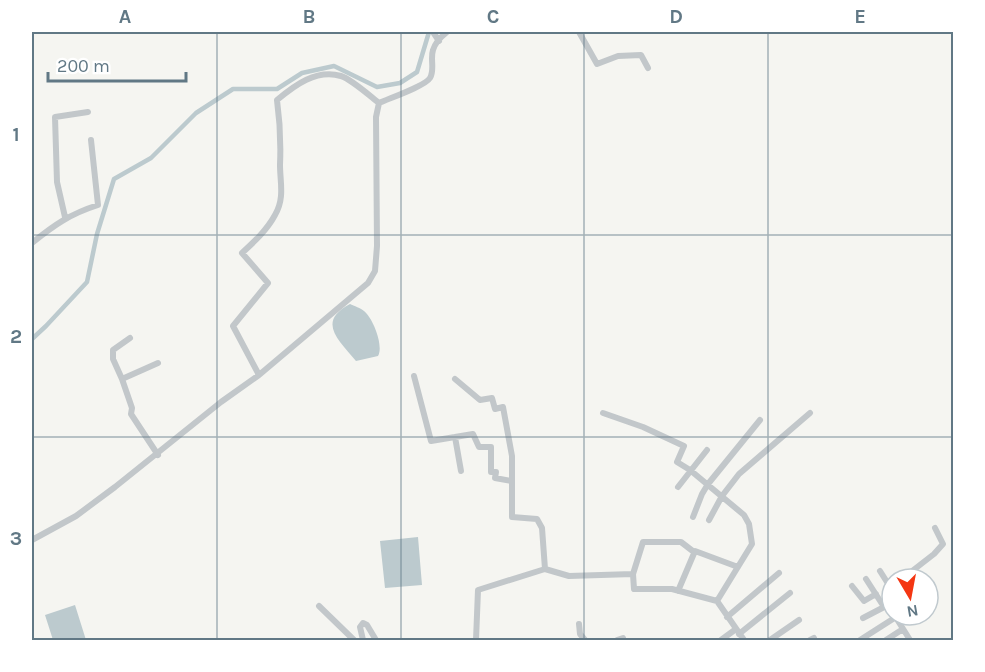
<svg xmlns="http://www.w3.org/2000/svg" width="985" height="672" font-family="Karla,sans-serif">
<style>
.water{fill:#bccace}
.lines{fill:none;stroke-linecap:round;stroke-linejoin:round}
.canal{stroke:#bccace;stroke-width:4.5}
.minor{stroke:#c2c7ca;stroke-width:6}
.grid{fill:none;stroke:#617885;stroke-width:1.5;stroke-opacity:0.55}
.neatline{fill:none;stroke:#617885;stroke-width:2}
.grid-label{font-size:20px;text-anchor:middle;font-weight:bold;fill:#617885}
</style>
<rect width="100%" height="100%" fill="#f5f5f1"/>
<path class="water" d="M350,304c4,2 11,4 14,7 9,7 20,35 14,45l-22,5c-17,-21 -40,-39 -6,-57z
M418,537l4,48 -37,3 -5,-47z
M75,605l11,35h-33l-8,-25z"/>
<g class="lines">
<path class="canal" d="M32,339l14,-13 41,-44 10,-48 17,-55 37,-21 45,-45 37,-24h44l25,-16 32,-7 43,21 23,-4 17,-11 12,-40"/>
<path class="minor" d="M433,32l6,9
M579,32l18,32 21,-8 23,-1 7,13
M65,217l-8,-35 -2,-65 33,-5
M32,243c22,-18 38,-29 66,-38l-7,-65
M259,375l-26,-49 35,-43 -26,-30c12,-11 25,-23 33,-38 10,-17 5,-33 5,-50 1,-23 0,-43 -3,-65 18,-15 39,-31 64,-24 10,3 29,20 38,27
M414,376l17,65 42,-7 6,13h12v25h5l-1,6 16,3
M122,379l-9,-20v-9l17,-12
M455,379l25,21 12,-2 3,11 8,-2 9,49v61l25,2 5,9 3,41 -67,21 -2,50
M603,413l40,14 41,19 -7,16 13,8 54,45 5,9 3,20 -35,57 27,39
M455,437l6,34
M158,455l-27,-41 1,-6 -10,-29 36,-16
M678,487l29,-37
M693,517l9,-23 6,-10 52,-64
M709,520l13,-24 17,-22 71,-61
M32,540l44,-24 39,-29 106,-85 38,-27 109,-92 7,-12 2,-25 -1,-129 3,-14c11,-5 46,-17 51,-25 5,-8 0,-19 3,-28 2,-7 9,-14 14,-18
M545,569l24,7 64,-2 1,15h38l45,12
M880,571l12,19
M633,574l10,-32h38l13,10
M866,579l18,28
M909,579l-2,-4 27,-21 9,-10 -8,-16
M852,586l12,15 12,-7
M678,591l17,-40 43,16
M888,605l1,-8 3,-3
M319,606l35,34
M895,616l15,24h-2
M727,617l52,-44
M863,618l25,-13 4,7
M579,624l1,10 5,6
M739,634l51,-41
M363,640l-3,-13 3,-4 4,2 9,15
M617,640l6,-2
M721,640l15,-11
M770,640l29,-20
M810,640l4,-2
M860,640l36,-23
M886,640l17,-11"/>
</g>
<path class="grid" d="M217,32v608M401,32v608M584,32v608M768,32v608M32,235h922M32,437h922"/>
<rect width="985" height="672" fill="none" stroke="#ffffff" stroke-width="66"/>
<g transform="translate(910 597) rotate(170)"><circle r="28" fill="#ffffff" stroke="#c0c9ce" stroke-width="1.5"/>
<path d="M0-4.5L10 22L0 15L-10 22Z" fill="#f43612"/>
<text y="-9" font-size="16" font-weight="bold" text-anchor="middle" fill="#617885">N</text>
</g>
<path d="M48 72v9h138v-9" fill="none" stroke="#617885" stroke-width="3"/>
<text x="57" y="72" font-size="18" fill="#617885" stroke="#ffffff" stroke-width="4.5" paint-order="stroke">200 m</text>
<rect x="33" y="33" width="919" height="606" class="neatline"/>
<g class="grid-label">
<text x="125" y="23">A</text>
<text x="309" y="23">B</text>
<text x="493" y="23">C</text>
<text x="676" y="23">D</text>
<text x="860" y="23">E</text>
<text x="16" y="141">1</text>
<text x="16" y="343">2</text>
<text x="16" y="545">3</text>
</g>
</svg>
